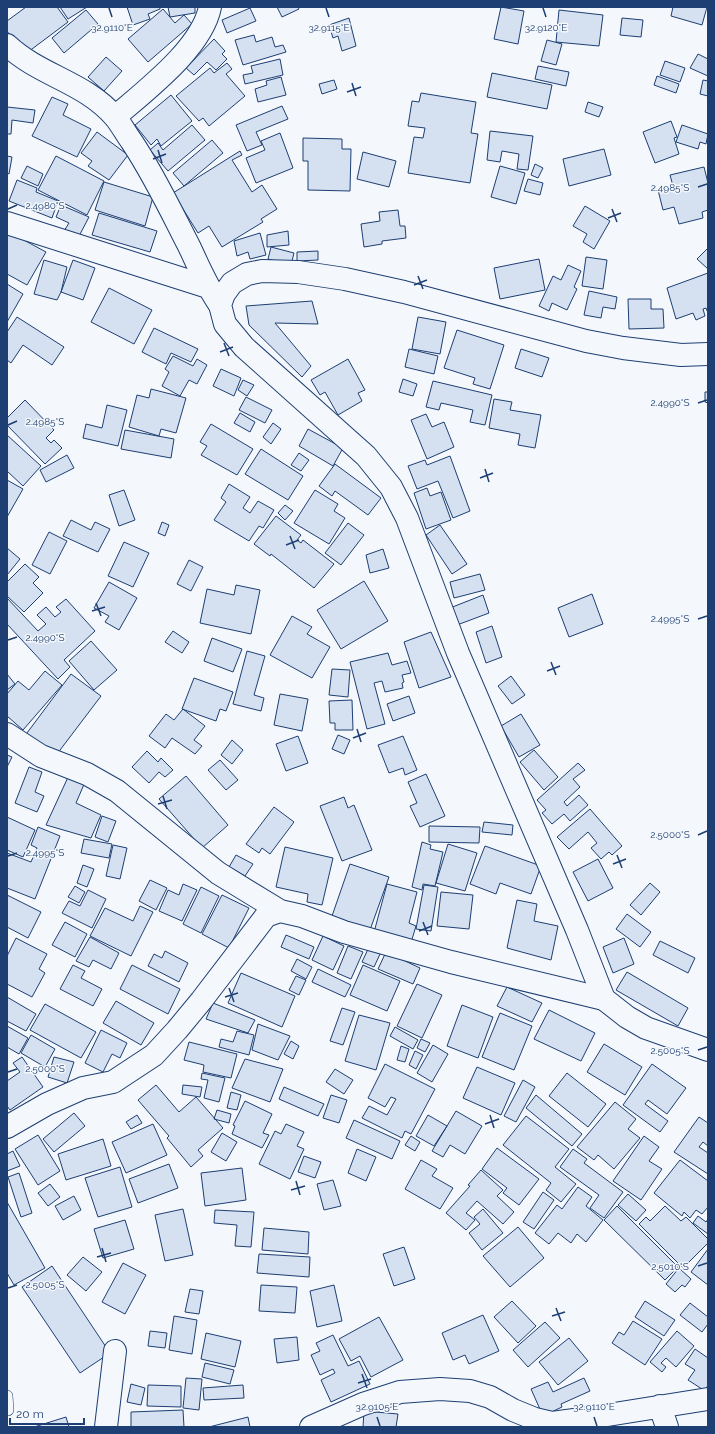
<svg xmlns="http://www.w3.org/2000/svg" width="715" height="1434" font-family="Raleway,sans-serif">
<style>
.building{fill:#d5e0f0;stroke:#1d3f73}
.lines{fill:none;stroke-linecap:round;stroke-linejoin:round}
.service-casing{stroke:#1d3f73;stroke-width:12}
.minor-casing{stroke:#1d3f73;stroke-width:24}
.secondary-casing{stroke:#1d3f73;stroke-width:24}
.service{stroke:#f4f7fb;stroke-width:11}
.minor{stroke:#f4f7fb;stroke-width:22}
.secondary{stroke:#f4f7fb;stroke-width:22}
.ticks{fill:none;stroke:#1d3f73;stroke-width:1.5}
.ticks-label{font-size:10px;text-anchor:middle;fill:#1d3f73;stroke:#f4f7fb;stroke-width:3;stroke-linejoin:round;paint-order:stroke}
</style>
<rect width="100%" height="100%" fill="#f4f7fb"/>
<path class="building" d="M26,7h31l11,15 -44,33 -17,-24v-10z
M60,7h27l-19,12z
M127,7h33v2l-12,5 2,5 -17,6z
M168,7h27v6l-25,4z
M277,7h21l1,2 -17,8z
M501,7l23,4 -6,33 -24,-5z
M673,7h34l-5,18 -31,-9z
M250,8l6,13 -29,12 -5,-13z
M163,9l12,14 9,-8 8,9 -44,38 -20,-23z
M86,10l12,14 -34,29 -12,-15z
M559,10l44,5 -4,31 -43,-4z
M349,18l7,28 -14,5 -4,-15 -5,2 -4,-13z
M622,18l21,2 -2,17 -21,-2z
M254,35l2,7 16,-5 3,10 8,-2 3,7 -43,13 -8,-25z
M214,39l11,12 -3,3 5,5 -11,11 -9,-8 -13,13 -8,-7z
M547,40l15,4 -6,21 -15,-4z
M698,54l10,5v17l-18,-8z
M106,57l16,14 -18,20 -16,-14z
M280,59l3,16 -38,9 -2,-9 10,-2 -2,-7z
M665,61l20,7 -5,14 -20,-7z
M227,63l5,6 -6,5 19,22 -36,30 -6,-8 -4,3 -23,-25 34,-28 4,5z
M538,66l31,6 -3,14 -31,-7z
M492,73l60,12 -5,24 -60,-12z
M657,76l22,8 -3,9 -22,-8z
M281,77l5,18 -28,7 -3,-13 12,-4 -1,-4z
M334,80l3,9 -15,5 -3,-10z
M703,80l5,1v15l-8,-2z
M421,93l55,9 -5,31 7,1 -8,49 -62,-10 6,-36 9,1 2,-10 -17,-2 4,-25 7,1z
M171,95l21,26 -31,25 -4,-7 -6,6 -16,-20z
M52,97l16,7 -5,11 28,14 -14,28 -45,-21z
M588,102l15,5 -4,10 -14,-5z
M282,106l6,13 -32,13 6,13 -15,6 -11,-26z
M7,107l28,3 -2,13 -21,-3 -1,14h-4z
M671,121l6,16 -3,1 5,16 -24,9 -12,-31z
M192,125l13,15 -37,31 -18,-21 8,-7 5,7z
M682,125l26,9 -2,10 -6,-2 -2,7 -22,-7z
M490,131l43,5 -5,34 -11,-1 2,-15 -17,-3 -2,11 -13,-2z
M97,132l31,23 -19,25 -21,-14 4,-5 -11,-8z
M280,133l13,35 -37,15 -10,-25 19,-8 -4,-9z
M303,138l39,1v10h9l-1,42 -42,-1v-29h-5z
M212,140l11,13 -39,33 -11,-13z
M604,149l7,26 -42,11 -6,-27z
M240,151l2,4 -10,5 20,32 10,-7 15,24 -16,10 2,3 -41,25 -13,-21 -11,7 -25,-40z
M363,152l33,9 -7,26 -32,-8z
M7,156l5,1 -3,17 -2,-1z
M56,156l48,25 -17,34 -49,-25z
M535,164l8,4 -5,10 -7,-3z
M27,166l16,8 -5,12 -17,-8z
M500,166l25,7 -9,31 -25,-7z
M704,167l4,16v27l-6,2 1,6 -24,6 -5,-17 -11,3 -5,-20 15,-4 -3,-11z
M528,179l15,4 -3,12 -16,-4z
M17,180l20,8 -1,4 22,9 -6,17 -43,-17z
M104,182l49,15 -8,29 -50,-16z
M61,205l28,12 -11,21 -14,-7 5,-8 -13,-6z
M585,206l25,15 -16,28 -11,-7 4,-8 -14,-8z
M398,210l2,16h5l1,12 -24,3v3l-18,3 -3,-23 19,-3 -1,-9z
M99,213l58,18 -7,21 -58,-17z
M7,231l39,21 -19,33 -20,-11z
M288,231l1,14 -22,2v-12z
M260,233l6,22 -16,4 -2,-7 -11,4 -3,-15z
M271,247l23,6 -3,12 -23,-6z
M707,249l1,1v19l-11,-10z
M318,251v9l-21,1v-9z
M586,257l21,3 -4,29 -21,-3z
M539,259l6,31 -45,9 -6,-31z
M44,260l23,7 -6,25 -4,8 -23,-6z
M73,260l22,8 -12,32 -22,-8z
M568,265l13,6 -7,16 3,2 -10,21 -15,-7 -3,8 -10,-5 14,-30 8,4z
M708,273v40l-2,-5 -3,1 2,7 -9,4 -3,-7 -17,6 -9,-31z
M7,284l16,10 -16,28z
M109,288l43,22 -18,34 -43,-22z
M589,291l28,6 -2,12 -12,-2 -2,11 -17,-3z
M628,299h23v10h12l1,19 -35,1z
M312,301l6,23 -43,-1 36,43 -9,11 -53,-52 -3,-19z
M17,317l47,30 -12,18 -29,-20 -12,18 -4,-3v-28z
M418,317l28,5 -6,32 -28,-5z
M154,328l44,21 -7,13 -20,-9 -5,11 -24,-12z
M457,330l47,15 -14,44 -17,-5 2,-6 -31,-10z
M409,349l29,7 -4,18 -29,-7z
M521,349l28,9 -7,19 -27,-9z
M173,356l20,10 4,-7 10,6 -10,19 -8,-4 -9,16 -18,-10 7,-14 -4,-3z
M348,359l17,31 -7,3 4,8 -24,14 -13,-23 -5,3 -9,-15z
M221,369l20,9 -7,18 -21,-10z
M403,379l14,5 -4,12 -14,-4z
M243,380l11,5 -7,11 -9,-6z
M433,381l59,14 -7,30 -15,-3 3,-12 -32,-7 -2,7 -13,-3z
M151,389l35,9 -10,35 -15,-4 -2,7 -30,-9 8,-32 12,3z
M705,392h3v11l-3,-1z
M246,397l26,13 -7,13 -26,-13z
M494,399l18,3 -2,8 31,5 -6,33 -17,-3 2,-11 -31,-6z
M25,400l29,30 -8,8 5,5 3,-3 8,8 -17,16 -38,-39v-7z
M107,405l20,5 -9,36 -35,-8 3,-14 16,4z
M240,413l15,9 -5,10 -16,-9z
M426,414l6,13 12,-5 10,25 -27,12 -16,-39z
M273,423l8,6 -10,15 -8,-7z
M211,424l42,25 -16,26 -36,-20 6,-9 -7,-4z
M308,429l35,19 -10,18 -34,-20z
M125,430l49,9 -3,19 -50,-9z
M7,435l34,31 -18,20 -16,-15z
M261,449l42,27 -15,24 -43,-26z
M299,453l10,7 -8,11 -10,-6z
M67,455l7,13 -28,14 -6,-12z
M450,456l20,55 -17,7 -15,-37 -21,8 -9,-23 17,-6 2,5z
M335,464l46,34 -13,17 -33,-24 -3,5 -13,-10z
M7,480l16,9 -16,28z
M229,484l21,13 -7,11 7,5 8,-12 16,9 -11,18 -4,-2 -10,15 -35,-21 12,-18 -5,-4z
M427,488l3,8 11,-4 10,28 -25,9 -12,-36z
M124,490l11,30 -16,6 -10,-31z
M315,490l23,14 -4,7 11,7 -16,26 -35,-21z
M285,505l8,6 -8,9 -7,-7z
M276,516l25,19 -4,5 4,3 2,-3 31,24 -20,24 -43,-34 -1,2 -16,-12z
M71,520l20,10 4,-8 15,7 -12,23 -35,-16z
M162,522l7,3 -4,11 -7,-3z
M348,523l16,12 -23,30 -16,-12z
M440,525l27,39 -15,10 -26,-39z
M49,532l18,9 -17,33 -18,-9z
M124,542l25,11 -16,34 -25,-11z
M7,548l13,11 -13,16z
M383,549l6,19 -19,5 -4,-18z
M189,560l14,7 -12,24 -14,-7z
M25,564l14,13 -6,6 10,10 -19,19 -17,-16v-14z
M480,574l5,16 -31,8 -4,-16z
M364,581l24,40 -47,28 -24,-39z
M109,582l28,16 -18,32 -14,-8 4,-6 -15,-8z
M236,585l24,5 -9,44 -51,-11 7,-34 27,6z
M592,594l11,30 -34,13 -11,-29z
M483,595l6,18 -32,12 -7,-17z
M7,598l31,33 8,-7 -9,-9 9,-8 9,10 6,-5 -5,-5 10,-8 29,32 -31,29 6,7 -12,12 -51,-55z
M292,616l20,11 -5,7 23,13 -18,31 -42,-23z
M492,626l10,31 -16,6 -10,-31z
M173,631l16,11 -7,11 -17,-11z
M431,632l20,45 -32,11 -15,-46z
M212,638l30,11 -9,23 -29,-11z
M91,641l26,29 -23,20 -25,-29z
M247,651l18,5 -11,39 10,3 -3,13 -28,-7z
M388,653l4,12 15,-4 4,12 -9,2 2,7 -2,1 1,5 -18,4 -3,-11 -8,2 11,41 -18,5 -17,-67z
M332,669l18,1 -2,27 -19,-2z
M45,671l17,14 -39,45 -16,-14v-22l11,-13 11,9z
M7,674l8,10 -8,6z
M71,674l30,22 -47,62 -30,-21z
M511,676l14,19 -13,9 -14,-18z
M194,678l39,14 -7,19 -6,-2 -4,12 -34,-12z
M280,694l28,5 -6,32 -28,-6z
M409,696l6,17 -22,8 -6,-17z
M352,700l1,30h-18v-7h-5l-1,-22z
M183,709l22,17 -11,14 8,6 -7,8 -23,-16 -7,10 -16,-12 17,-22 8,6z
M521,714l19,31 -21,12 -18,-31z
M338,735l12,5 -6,14 -12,-5z
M298,736l10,27 -22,8 -10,-27z
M403,736l14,34 -12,5 -2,-7 -14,5 -11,-28z
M232,740l11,10 -11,14 -11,-9z
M534,750l24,27 -14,13 -24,-28z
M147,751l11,11 3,-4 12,12 -8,7 -6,-5 -10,11 -17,-16z
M7,755l5,2 -5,10z
M220,760l18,20 -12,10 -18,-20z
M578,763l7,7 -12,9 7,8 -16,15 3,4 12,-11 9,10 -18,16 -6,-7 -12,10 -10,-11 4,-3 -9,-10z
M29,767l13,5 -7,20 9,4 -7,16 -22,-9z
M426,774l19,42 -25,11 -10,-21 7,-3 -9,-21z
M69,775l16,7 -9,21 25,12 -10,23 -45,-13z
M186,776l42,49 -26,23 -43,-49z
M344,797l4,11 6,-3 18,45 -30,11 -22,-55z
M274,807l20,15 -24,32 -8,-6 -3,5 -13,-9z
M590,809l32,37 -10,9 -3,-3 -8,7 -10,-11 6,-5 -9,-11 -19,17 -12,-12z
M102,816l14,5 -8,21 -13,-5z
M7,817l28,13 -12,27 -16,-7z
M484,822l29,3 -1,10 -30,-3z
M429,826l51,1 -1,16 -50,-1z
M38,827l22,9 -25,63 -28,-11v-35l24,9 6,-14 -6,-3z
M84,839l28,5 -3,14 -28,-5z
M422,842l9,3 -1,4 13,3 -8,34 -12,-2 -1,6 -10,-3z
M448,844l29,9 -12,38 -29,-8z
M113,845l14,3 -7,31 -14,-3z
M485,846l56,20 -10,28 -31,-11 -4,11 -26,-10z
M285,847l48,11 -11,47 -15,-3 1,-8 -32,-7z
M236,855l17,9 -8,12 -16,-9z
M598,859l15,29 -25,13 -15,-29z
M350,864l39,13 -19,53 -38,-14z
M83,865l11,4 -7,18 -10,-4z
M150,880l17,8 -11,22 -17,-9z
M650,883l10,9 -19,23 -11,-10z
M183,884l14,6 -15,31 -23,-10 9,-21 11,5z
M387,884l30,8 -8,31 7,3 -6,20 -37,-10z
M424,885l14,2 -7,44 -15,-2z
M75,886l10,6 -6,11 -11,-6z
M201,887l18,9 -18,37 -18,-9z
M88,890l18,9 -14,29 -30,-15 7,-12 11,5z
M441,892l32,3 -4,34 -32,-3z
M7,895l34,17 -13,26 -21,-11z
M222,895l27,13 -20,40 -27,-14z
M517,900l20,4 -3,17 24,5 -7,34 -44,-12z
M140,906l13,6 -22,44 -41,-20 15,-28 28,13z
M627,914l24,18 -11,15 -24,-18z
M65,922l22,12 -12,23 -23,-12z
M286,935l28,12 -5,12 -28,-12z
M323,936l21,10 -11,24 -21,-10z
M90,937l29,16 -8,16 -18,-9 -4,7 -13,-6z
M16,938l31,16 -8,15 6,4 -13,24 -25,-13v-28z
M624,938l10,26 -21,9 -10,-26z
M660,941l35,17 -7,15 -35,-18z
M348,946l15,6 -12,27 -14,-6z
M369,947l12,5 -7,15 -12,-5z
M165,951l23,12 -9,19 -31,-16 6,-12 8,4z
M386,952l34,16 -7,16 -35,-15z
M297,959l15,8 -6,12 -15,-8z
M73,965l12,6 -4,7 21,11 -9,17 -33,-17z
M132,965l48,24 -12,25 -48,-25z
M363,965l37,16 -13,30 -37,-16z
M318,969l33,16 -6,12 -33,-15z
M627,972l61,36 -10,18 -62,-36z
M241,973l54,23 -13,31 -54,-24z
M296,976l10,4 -7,15 -10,-5z
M417,984l25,11 -20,43 -25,-12z
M507,987l35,16 -10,19 -35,-16z
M7,997l29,17 -10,17 -19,-10z
M116,1001l38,22 -13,22 -38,-22z
M213,1003l42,17 -7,13 -42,-14z
M45,1004l51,28 -15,26 -51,-28z
M462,1005l31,12 -15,41 -31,-12z
M342,1008l13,4 -12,33 -13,-4z
M549,1010l46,23 -14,28 -47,-22z
M500,1013l32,13 -18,44 -32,-13z
M359,1015l31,8 -14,47 -31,-9z
M258,1024l32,12 -12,24 -26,-10z
M7,1026l21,12 -9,16 -12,-7z
M395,1027l23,13 -5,9 -23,-13z
M101,1030l26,13 -7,15 -8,-4 -9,18 -18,-9z
M237,1031l17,4 -5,20 -30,-8 2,-8 12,3z
M31,1035l24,14 -10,18 -24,-14z
M421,1039l9,4 -5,9 -8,-4z
M291,1041l8,5 -6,13 -9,-5z
M189,1042l48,12 -6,24 -28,-6 1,-7 -20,-5z
M604,1044l38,23 -17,28 -38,-23z
M433,1045l15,9 -16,28 -15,-9z
M401,1046l8,3 -4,13 -8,-2z
M415,1051l8,4 -7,14 -7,-4z
M22,1057l21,30 -33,23 -3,-4v-25l13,-9 -7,-9z
M54,1057l20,5 -7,21 -19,-6z
M245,1059l38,10 -13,33 -38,-14z
M385,1064l50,25 -24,45 -6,-3 -3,7 -40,-20 7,-12 18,9 9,-16 -5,-2 -6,10 -17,-9z
M652,1064l34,24 -19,26 -19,-14 -3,4 23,17 -8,11 -37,-27z
M477,1067l38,16 -14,32 -38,-17z
M335,1069l18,11 -9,14 -18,-12z
M202,1073l23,5 -6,24 -15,-4 4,-18 -7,-1z
M567,1073l39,31 -18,23 -39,-31z
M523,1080l12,7 -19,35 -12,-6z
M156,1085l23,27 17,-15 27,31 -25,22 5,6 -12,11 -24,-29 2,-2 -31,-36z
M183,1085l19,2 -2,10 -18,-3z
M284,1087l40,17 -6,12 -39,-17z
M231,1092l10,3 -4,15 -10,-2z
M331,1095l16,5 -8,23 -16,-5z
M536,1095l46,39 -10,12 -46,-38z
M245,1101l27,13 -9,19 6,2 -7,13 -30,-14 3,-8 -2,-1z
M615,1102l21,17 -8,10 12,9 -26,31 -16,-14 -4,5 -17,-13z
M217,1110l14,4 -2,9 -15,-4z
M456,1111l26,15 -17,28 -15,-9 -7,12 -11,-6z
M74,1113l11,13 -31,26 -11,-13z
M137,1115l5,8 -11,6 -5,-7z
M428,1115l19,11 -13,20 -18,-10z
M526,1116l43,33 -14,18 21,17 -15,18 -15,-12 5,-7 -48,-38z
M699,1117l9,6v23l-5,-4 -4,5 9,6v21l-34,-22z
M354,1120l46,21 -8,18 -46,-21z
M153,1124l14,31 -41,18 -14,-31z
M286,1124l18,8 -7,14 7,3 -14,30 -31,-15 16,-33 6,3z
M222,1133l15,9 -11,19 -15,-9z
M38,1135l22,36 -22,14 -23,-36z
M411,1136l9,6 -5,9 -10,-6z
M644,1136l15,11 -10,14 13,8 -21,31 -28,-19z
M103,1139l8,27 -45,14 -8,-26z
M497,1148l42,31 -20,26 -16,-12 4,-5 -25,-19z
M357,1149l19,8 -10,24 -18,-8z
M573,1149l14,10 -3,4 39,29 -19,26 -14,-10 9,-13 -39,-28z
M13,1151l7,15 -13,5v-17z
M304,1156l17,6 -6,16 -17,-6z
M421,1160l16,9 -5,7 21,12 -13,21 -35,-20z
M680,1160l28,21v26l-6,7 -6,-4 -6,8 -6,-6 -2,4 -28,-23z
M169,1164l9,24 -40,15 -9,-24z
M120,1167l12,40 -34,10 -13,-39z
M242,1168l4,32 -41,6 -4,-33z
M481,1170l22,20 -6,6 17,16 -11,12 -26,-23 -11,12 9,7 -9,10 -20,-17 24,-27 -2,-1z
M19,1173l13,40 -11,4 -13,-40z
M333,1180l8,26 -17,4 -7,-26z
M50,1184l10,13 -12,9 -10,-13z
M578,1187l14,10 -6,9 17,14 -17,22 -9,-8 -6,9 -13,-10 -9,11 -14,-11 22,-28 5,4z
M543,1192l11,8 -20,29 -11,-7z
M628,1194l18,16 -10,11 -18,-16z
M74,1196l7,14 -18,10 -8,-14z
M7,1202l38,66 -31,17 -7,-12z
M617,1206l61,61 -13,13 -61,-60z
M665,1206l16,15 5,-4 22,22v4l-25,25 -44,-44 7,-7 4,4z
M183,1209l10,46 -28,6 -10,-46z
M483,1209l20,24 -21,17 -13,-17 11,-9 -6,-7z
M215,1210l39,2 -3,35 -16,-1 2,-21 -23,-2z
M698,1216l8,6 2,-3v15l-15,-11z
M125,1220l9,29 -31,9 -9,-29z
M518,1227l26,31 -34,29 -27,-31z
M264,1228l45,4 -1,22 -46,-4z
M404,1247l11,32 -21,7 -11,-32z
M708,1249v36l-17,-13z
M259,1254l51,3 -1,20 -52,-4z
M83,1257l19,15 -16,19 -19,-16z
M123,1263l23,12 -21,39 -23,-12z
M52,1266l58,87 -30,20 -58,-86z
M679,1268l12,11 -6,8 -3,-2 -7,7 -9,-8z
M261,1285l36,2 -2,26 -36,-2z
M334,1285l8,36 -25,6 -7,-36z
M190,1289l13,2 -4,23 -14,-2z
M512,1301l24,25 -18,17 -24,-26z
M645,1301l30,19 -11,16 -29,-19z
M690,1303l18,14v7l-6,8 -22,-17z
M483,1315l16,36 -30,13 -4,-9 -12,5 -11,-27z
M174,1316l23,4 -5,34 -23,-4z
M379,1317l24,43 -32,17 -11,-21 -9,5 -12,-22z
M633,1321l29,18 -17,26 -33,-22 7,-11 5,3z
M545,1322l15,16 -32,29 -15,-17z
M150,1331l17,2 -2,15 -17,-2z
M677,1331l17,15 -18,21 -10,-9 -5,5 5,4 -4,5 -12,-10z
M206,1333l35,8 -6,26 -34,-8z
M333,1335l15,31 11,-5 11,23 -39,18 -10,-22 14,-7 -2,-4 -13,6 -9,-20 9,-4 -4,-8z
M297,1337l2,23 -22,3 -3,-24z
M569,1338l19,23 -30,24 -19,-23z
M695,1349l13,9v27l-3,6 -17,-11 7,-10 -10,-6z
M205,1363l29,7 -4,14 -28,-7z
M186,1378l16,1 -3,31 -16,-2z
M584,1378l6,13 -29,13 1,3 -19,9 -12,-27 17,-7 5,10z
M131,1384l14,4 -4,17 -14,-3z
M148,1385l33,1v21l-34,-1z
M243,1385l1,13 -40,2 -1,-12z
M183,1410l1,17h-53v-15z
M364,1411l34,3 -2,13h-33z
M66,1417l3,10h-35z
M248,1417l2,10h-41z"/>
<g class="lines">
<defs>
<path id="service" d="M7,1396l1,14"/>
<path id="minor" d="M7,45c33,31 78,37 108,72 6,7 11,17 17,25 22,33 39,69 57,104 10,21 18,41 31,59
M115,117c31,-27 87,-69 95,-110
M7,223c67,22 134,42 201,64
M7,734l34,22 46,18 30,17 101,82 62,38
M7,1127l40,-23 36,-16 30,-6 41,-27 23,-25 24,-29 65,-85 14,-5 22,5 42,16 107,30 153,37
M660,1406l7,21
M106,1427l9,-76
M311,1427l52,-23 37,-12 40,-3 30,2 20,6 23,13 22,9 17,4 37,-5 119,-19"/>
<path id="secondary" d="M708,354l-27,1 -58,-7 -37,-7 -182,-49 -59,-13 -47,-7 -36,-1 -15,3 -15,9 -8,11 -4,11 5,19 19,23 122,109 25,31 16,31 51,135 119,277 27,69 23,18 19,11 62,22"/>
</defs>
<use href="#service" class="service-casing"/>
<use href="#minor" class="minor-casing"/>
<use href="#secondary" class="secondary-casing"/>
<use href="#service" class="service"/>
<use href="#minor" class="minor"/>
<use href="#secondary" class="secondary"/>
</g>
<path class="ticks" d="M109,8l3,9M326,8l3,9M543,8l3,9M352,83l4,13M347,92l14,-5M158,150l4,13M153,159l13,-5M698,187l9,-3M8,209l9,-4M612,209l5,13M608,218l13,-5M418,276l5,13M414,285l13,-5M224,343l5,13M220,352l13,-5M698,403l9,-3M8,425l9,-4M485,469l4,13M480,478l13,-5M290,536l5,13M286,545l13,-5M96,603l5,13M92,611l13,-4M698,619l9,-3M8,640l9,-3M551,662l5,13M547,671l13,-5M357,729l4,13M353,738l13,-5M163,796l4,13M158,804l14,-4M698,835l9,-4M617,855l5,13M8,856l9,-3M613,864l13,-5M423,922l5,13M419,931l13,-5M229,988l5,14M225,997l13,-4M698,1050l9,-3M8,1072l9,-3M490,1115l4,13M485,1124l14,-5M296,1181l4,14M291,1190l14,-4M102,1248l4,14M97,1257l14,-4M698,1266l9,-3M8,1288l9,-3M556,1308l5,13M552,1316l13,-4M362,1374l5,14M358,1383l13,-4M377,1417l3,9M594,1417l3,9"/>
<g class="ticks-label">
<text x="329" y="31">32.9115°E</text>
<text x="112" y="31">32.9110°E</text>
<text x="546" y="31">32.9120°E</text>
<text x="670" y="191">2.4985°S</text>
<text x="45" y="209">2.4980°S</text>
<text x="670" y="406">2.4990°S</text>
<text x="45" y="425">2.4985°S</text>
<text x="670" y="622">2.4995°S</text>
<text x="45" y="641">2.4990°S</text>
<text x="670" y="838">2.5000°S</text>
<text x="45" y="856">2.4995°S</text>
<text x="670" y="1054">2.5005°S</text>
<text x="45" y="1072">2.5000°S</text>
<text x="670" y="1270">2.5010°S</text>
<text x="45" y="1288">2.5005°S</text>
<text x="377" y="1410">32.9105°E</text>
<text x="594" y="1410">32.9110°E</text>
</g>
<rect width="715" height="1434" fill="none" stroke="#1d3f73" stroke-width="16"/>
<path d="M10 1418v6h74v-6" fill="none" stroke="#1d3f73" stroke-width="2"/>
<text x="16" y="1418" font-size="12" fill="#1d3f73" stroke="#f4f7fb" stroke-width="3" paint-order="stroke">20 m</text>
</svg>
